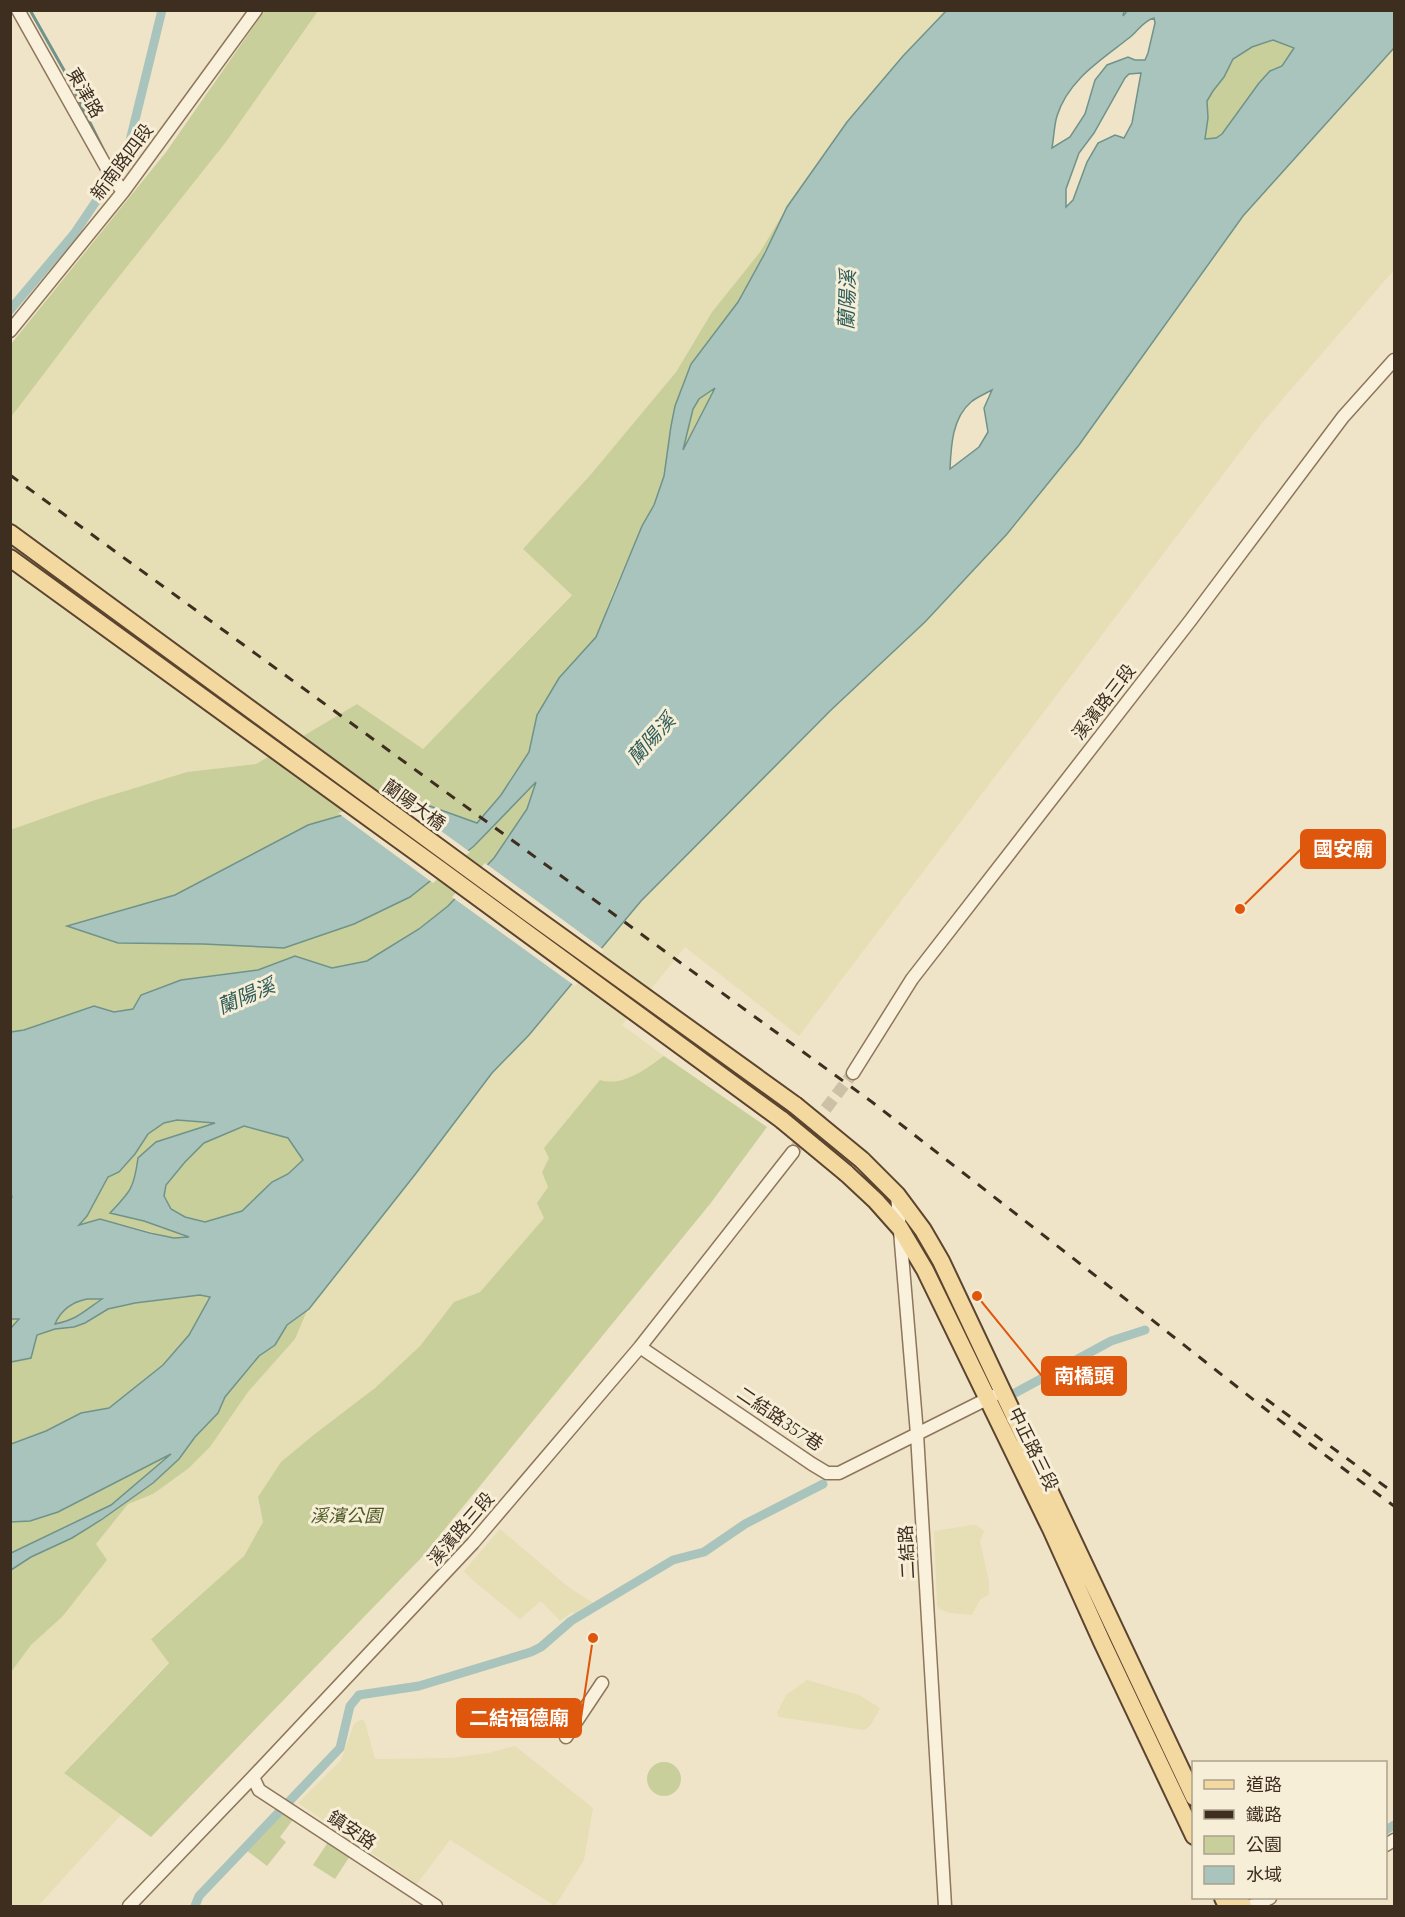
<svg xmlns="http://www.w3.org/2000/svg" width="1405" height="1917" font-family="'Times New Roman','Noto Sans TC',serif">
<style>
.farmland{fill:#e6deb5}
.green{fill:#c9cf9b}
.water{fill:#a9c4bc;stroke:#6f938a;stroke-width:1.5;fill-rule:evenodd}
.pier{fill:#f0e4c8}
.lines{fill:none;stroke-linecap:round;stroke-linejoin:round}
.stream{stroke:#6f938a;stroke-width:3}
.canal{stroke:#a9c4bc;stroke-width:9}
.minor-tunnel{stroke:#ccc0a6;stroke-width:12;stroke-dasharray:12 6;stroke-linecap:butt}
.minor-casing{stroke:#8d765c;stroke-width:15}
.major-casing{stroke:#5b4430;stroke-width:20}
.minor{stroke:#faf1dc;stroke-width:12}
.major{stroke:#f3d9a0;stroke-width:16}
.rail{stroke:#3d2e20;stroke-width:3;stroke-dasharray:10 10;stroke-linecap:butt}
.major-bridge-casing{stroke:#5b4430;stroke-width:20;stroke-linecap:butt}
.major-bridge{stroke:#f3d9a0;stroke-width:16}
.labels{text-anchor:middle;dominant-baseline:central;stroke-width:6;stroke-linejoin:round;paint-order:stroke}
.street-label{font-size:18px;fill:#3d2e20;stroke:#f7eed8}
.park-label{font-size:18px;font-style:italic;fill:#4d5a26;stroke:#f7eed8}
.water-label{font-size:20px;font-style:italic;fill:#2f5d5a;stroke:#f7eed8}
.leader{fill:none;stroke:#df570d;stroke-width:2}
.callout-dot{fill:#df570d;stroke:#f7eed8;stroke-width:2}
.callout{fill:#df570d;stroke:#df570d;stroke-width:2}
.callout-label{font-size:20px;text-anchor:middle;font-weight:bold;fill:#fff}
</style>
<rect width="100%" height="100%" fill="#f0e4c8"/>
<path class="farmland" d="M318,11h628l-43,45 -56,66 -60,85 -27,45 -48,60 -36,60 -84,101 -69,76 49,45 -150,156 -65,-46 -101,60 -69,8 -95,29 -81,29 -1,-413 77,-100 139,-175z
M1394,48v222l-132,153 -463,613 -114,-89 -63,78 42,31 -26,18 -17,7 -11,2 -61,75 -7,14 6,15 -4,31 -64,74 -26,10 -34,44 -45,42 -59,45 -58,64 5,25 -19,34 -93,82 18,24 -105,110 57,43 -83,91h-27l-1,-234 21,-27 31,-28 33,-73 33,-41 25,-9 57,-47 38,-55 47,-53 14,-30 108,-137 75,-99 37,-38 112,-134 190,-191 94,-88 82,-88 72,-89 164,-229z
M972,1525h4l8,6 -4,10 9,41v12l-9,6 -8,15 -22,-2 -11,-4 -2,-4 -3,-74z
M500,1529l67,57 31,20 -19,13 -7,-7 -12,9 -19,-20 -21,18 -50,-41 -6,-7z
M807,1680l52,15 21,13 -2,4 -8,14 -6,4 -85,-13 -2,-4 9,-18z
M362,1719l3,3 10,37 76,-1 37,-5 27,-7 78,62 -9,52 -29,46 -105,-66 -33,44 -119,-81 43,-43 13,-36z"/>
<path class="green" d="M265,10l53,1 -92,131 -139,175 -76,100v-73l155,-192z
M1324,29l-193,265 62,-174 40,-61 19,-12 21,-7z
M787,207l-12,47 -100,152 -4,20 -7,50 -10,29 -12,21 -30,69 -83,226 -81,85 -29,23 -50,32 -79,26 -22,3 -42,-16 -45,6 -40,15 -8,14 -19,3 -20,-6 -70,24 -13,2 -1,-202 82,-29 95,-29 69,-8 101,-60 66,45 149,-154 -49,-46 69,-76 84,-101 36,-60 48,-60z
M716,387l-34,66 11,-44 6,-10z
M664,1056l103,71 -57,77 -288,353 -271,280 -87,-64 105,-110 -18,-24 93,-83 19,-34 -5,-25 23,-35 35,-29 59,-45 45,-42 34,-44 26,-10 64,-74 -7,-15 11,-16 -6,-15 7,-14 -5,-10 56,-68c24,7 45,-11 64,-24z
M177,1120l67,6 44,12 15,21 -1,18 -56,37 -54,23 -18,1 -57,-15 -39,2 9,-9 21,-39 11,-5 16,-18 13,-20 16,-11z
M219,1254l-15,88 -95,66 -28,5 -35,18 -35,13v-148z
M308,1309l-13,30 -47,53 -38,55 -21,21 -36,26 -25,10 -32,40 11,16 -45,57 -31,28 -20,27 -1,-150 20,-1 165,-84 23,-24 7,-16 34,-41 16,-11 12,-20z
M647 1779a17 17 0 1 1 34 0a17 17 0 1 1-34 0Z
M283,1810l12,7 -15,20 6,5 -19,24 -21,-16z
M328,1842l22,14 -15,23 -22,-14z"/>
<path class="water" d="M1128,10l266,1v37l-151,168 -164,229 -72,89 -82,88 -94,88 -190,191 -112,134 -37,38 -75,99 -108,137 -22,16 -12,20 -16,11 -34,41 -7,16 -23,24 -16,22 -26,24 -52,37 -29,18 -41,19 -20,13v-17l100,-48 60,-51 -113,58 -28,9 -19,1v-78l35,-13 35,-18 28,-5 54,-43 26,-30 21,-38 -10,-2 -65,8 -27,6 -23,14 -11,4 -19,2 -18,6 -6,23 -20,4v-34l8,-9h-8l-1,-121 2,-1 -1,-3v-162l13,-2 70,-24 20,6 19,-3 8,-14 40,-15 77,-10 37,-14 37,12 35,-7 52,-32 29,-23 46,-48 33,-49 9,-27 -62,64 -64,51 -56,27 -70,24 -81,-4 -85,-1 -51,-17 108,-31 133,-70 97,-28 72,26 24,-28 28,-43 8,-37 22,-37 37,-41 46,-111 12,-21 10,-29 7,-50 4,-20 16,-42 47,-62 27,-49 22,-46 60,-85 56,-66 43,-45h178l-1,5zM1154,18l1,5 -7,30 -3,7h-10l-7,-3 -21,8 -12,15 -10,34 -15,23 -18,11c2,-11 2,-22 5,-32 11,-36 44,-56 72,-78 8,-6 15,-18 25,-20zM1273,40l21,8 -12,18 -12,5 -11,12 -37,51 -6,4 -11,1 3,-21 -1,-17 6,-10 11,-14 9,-18 19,-12zM1141,73l-9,50 -8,15 -9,-3 -17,8 -11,19 -14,38 -7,7v-18l13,-36 15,-20 31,-55 4,-4zM715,388l-32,62 10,-41 6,-10zM992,390l-8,18 4,24 -9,15 -29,22c1,-22 2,-51 21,-67 6,-5 14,-8 21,-12zM177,1120l38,3 -59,19 -18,16c-4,30 -7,33 -28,55l34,8 45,16 -15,1 -24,-5 -50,-14 -21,6 8,-9 21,-39 11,-5 16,-18 13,-20 16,-11zM244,1126l44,12 15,22 -15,14 -16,8 -30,29 -37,11 -20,-5 -14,-8 -7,-13 2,-11 19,-23 19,-19zM87,1299h15c-19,13 -24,20 -47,25 6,-14 17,-22 32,-25z"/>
<path class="pier" d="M394,797l76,55 -37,31 -95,-70z
M485,863l119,87 -29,36 -123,-89z"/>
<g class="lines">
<path class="stream" d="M30,10l35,62 41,83"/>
<path class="canal" d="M10,310l64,-76 52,-77 36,-147
M1015,1393l96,-52 34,-11
M1386,1830l8,-5
M195,1906l4,-10 141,-148 10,-42 9,-11 60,-9 112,-34 10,-5 30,-26 102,-61 31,-8 41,-28 78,-40"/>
<path class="minor-tunnel" d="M793,1152l60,-79"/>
<defs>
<path id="minor" d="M18,10l91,162 14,20
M10,331l113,-139 133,-182
M853,1073l59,-94 278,-358 153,-204 51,-57
M897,1195l20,239 28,472
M640,1347l172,117 15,9h12l154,-77
M566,1737l36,-54
M253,1777l6,13 177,116
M1386,1845l8,-5
M129,1906l124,-129 220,-234 167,-196 153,-195
M1251,1906l19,-8"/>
<path id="major" d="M10,533l517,379 268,193
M10,558l428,310 344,252
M862,1160l35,35 26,35 18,31 253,536
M846,1173l30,28 24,27 25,42 126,259 51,113 92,194
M1223,1898l4,8
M1239,1898l4,8"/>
</defs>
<use href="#minor" class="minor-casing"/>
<use href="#major" class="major-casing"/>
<use href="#minor" class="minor"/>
<use href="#major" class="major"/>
<path class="rail" d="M10,475l862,627 256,199 178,140 88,65
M1266,1399l128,94"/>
<defs>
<path id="major-bridge" d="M795,1105l67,55
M782,1120l64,53"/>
</defs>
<use href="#major-bridge" class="major-bridge-casing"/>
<use href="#major-bridge" class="major-bridge"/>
</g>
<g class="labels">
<g class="street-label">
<text transform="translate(85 93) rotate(60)">東津路</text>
<text transform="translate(122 162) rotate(-53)">新南路四段</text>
<text transform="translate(1104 702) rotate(-52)">溪濱路三段</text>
<text transform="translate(414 805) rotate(36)">蘭陽大橋</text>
<text transform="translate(780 1419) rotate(34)">二結路357巷</text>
<text transform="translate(1033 1449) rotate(64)">中正路三段</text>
<text transform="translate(461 1529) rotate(-49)">溪濱路三段</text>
<text transform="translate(907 1552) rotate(-93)">二結路</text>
<text transform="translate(352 1830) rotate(34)">鎮安路</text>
</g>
<g class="park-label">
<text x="346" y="1516">溪濱公園</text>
</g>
<g class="water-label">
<text transform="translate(847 300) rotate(-88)">蘭陽溪</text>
<text transform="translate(651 739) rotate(-48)">蘭陽溪</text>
<text transform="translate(246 996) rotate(-23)">蘭陽溪</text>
</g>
</g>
<path class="leader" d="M1240 909L1301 849M977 1296L1042 1376M593 1638L581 1718"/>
<g class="callout-dot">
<circle cx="1240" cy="909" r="6"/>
<circle cx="977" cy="1296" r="6"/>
<circle cx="593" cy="1638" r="6"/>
</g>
<g class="callout">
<rect x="1301" y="830" width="84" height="38" rx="6"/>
<rect x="1042" y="1357" width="84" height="38" rx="6"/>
<rect x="457" y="1699" width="124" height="38" rx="6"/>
</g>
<g class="callout-label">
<text x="1343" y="856">國安廟</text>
<text x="1084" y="1383">南橋頭</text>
<text x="519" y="1725">二結福德廟</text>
</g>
<rect width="1405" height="1917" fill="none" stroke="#3d2e20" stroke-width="24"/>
<rect x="1192" y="1761" width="195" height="138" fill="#f7eed8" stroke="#ada18e" stroke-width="1.5"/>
<rect x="1204" y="1780" width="30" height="9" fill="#f3d9a0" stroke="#ada18e" stroke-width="1.5"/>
<text x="1246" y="1791" font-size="18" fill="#3d2e20">道路</text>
<rect x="1204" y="1810" width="30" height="9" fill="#3d2e20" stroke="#ada18e" stroke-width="1.5"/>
<text x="1246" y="1821" font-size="18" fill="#3d2e20">鐵路</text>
<rect x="1204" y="1836" width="30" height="18" fill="#c9cf9b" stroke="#ada18e" stroke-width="1.5"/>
<text x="1246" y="1851" font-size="18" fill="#3d2e20">公園</text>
<rect x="1204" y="1866" width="30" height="18" fill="#a9c4bc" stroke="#ada18e" stroke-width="1.5"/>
<text x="1246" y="1881" font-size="18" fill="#3d2e20">水域</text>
</svg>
